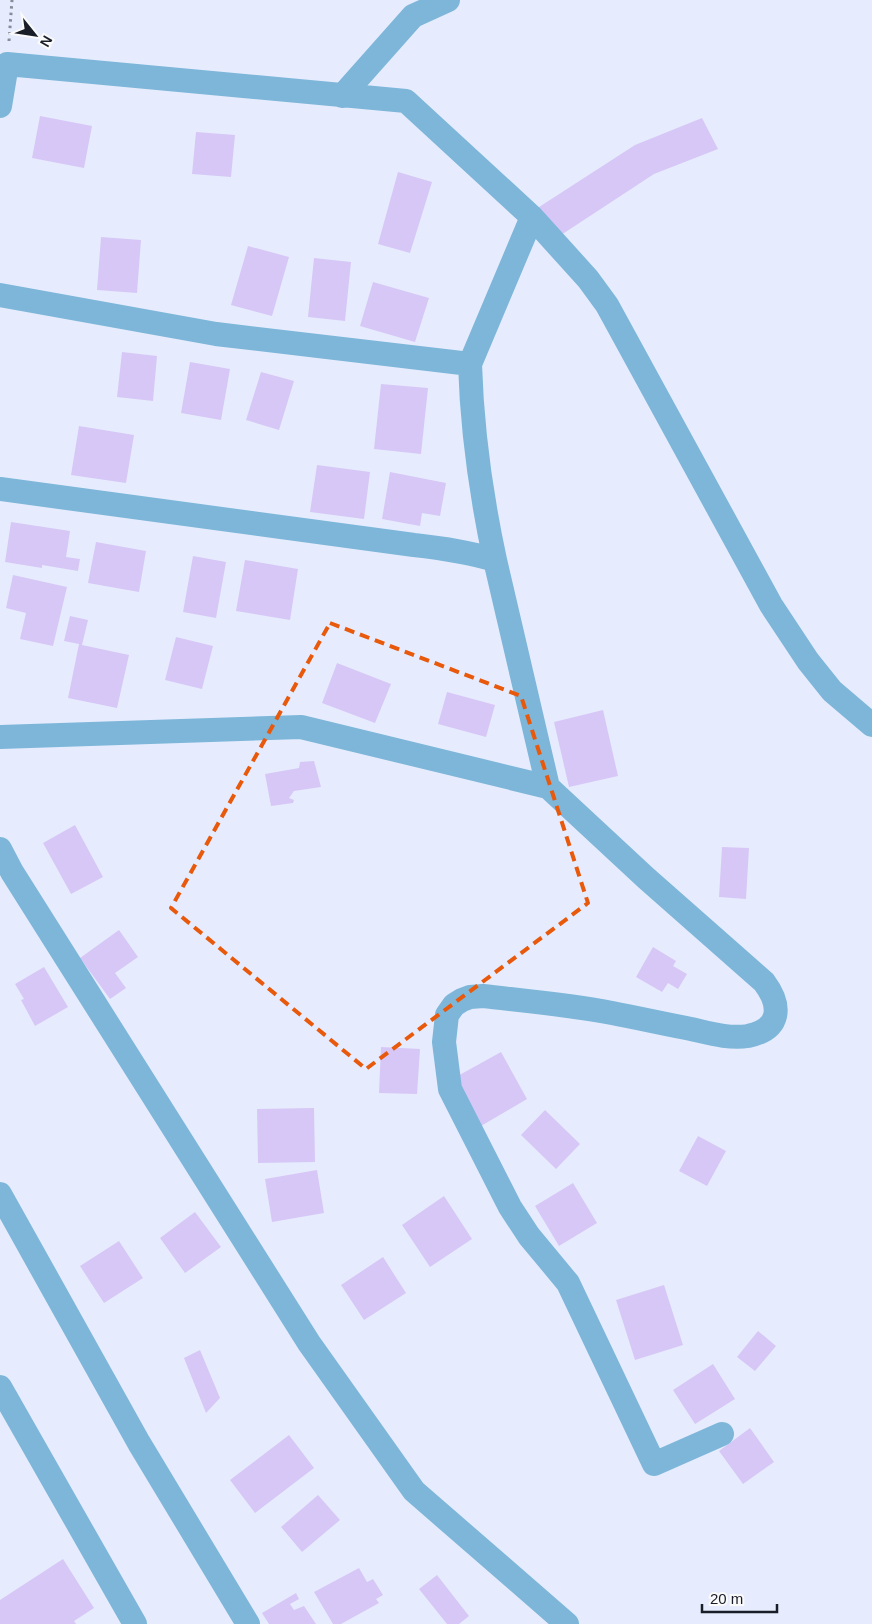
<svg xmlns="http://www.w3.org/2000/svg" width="872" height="1624" font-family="Arial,sans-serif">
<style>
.building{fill:#d7c7f7}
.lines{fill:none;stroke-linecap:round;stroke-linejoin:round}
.path{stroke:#878c9a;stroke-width:3;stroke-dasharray:2.5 4;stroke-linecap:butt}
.street{stroke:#7db6d9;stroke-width:24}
.marked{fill:none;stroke:#e8590c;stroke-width:4;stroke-dasharray:10 6;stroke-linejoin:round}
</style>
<rect width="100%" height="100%" fill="#e6ecfd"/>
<path class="building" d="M40,116l52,10 -8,42 -52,-10z
M702,118l16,31 -64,25 -93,61 -25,-26 99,-64z
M196,132l39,3 -4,42 -39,-3z
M398,172l34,10 -22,71 -32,-9z
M101,237l40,3 -4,53 -40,-3z
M248,246l41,11 -17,59 -41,-11z
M314,258l37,4 -6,59 -37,-4z
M373,282l56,16 -14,44 -55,-16z
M122,352l35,4 -4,45 -36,-4z
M190,362l40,7 -9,51 -40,-7z
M261,372l33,9 -15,49 -33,-10z
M381,384l47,4 -7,66 -47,-5z
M79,426l55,9 -8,48 -55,-8z
M317,465l53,7 -6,47 -54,-7z
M390,472l56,11 -6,33 -18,-3 -2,13 -38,-7z
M11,522l59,9 -4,26 14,2 -2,12 -36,-6v3l-37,-6z
M96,542l50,9 -7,41 -51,-9z
M193,556l33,6 -10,56 -33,-6z
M245,560l53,9 -8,51 -54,-9z
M13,575l54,12 -14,59 -33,-7 6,-26 -20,-5z
M70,616l18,4 -6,25 47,10 -12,53 -49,-10 11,-54 -15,-3z
M176,637l37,9 -11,43 -37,-9z
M337,663l54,21 -16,39 -53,-20z
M447,692l48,13 -9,32 -48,-13z
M603,710l15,66 -49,11 -15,-65z
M314,761l7,26 -27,4 -5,7 5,2 -1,3 -22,3 -6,-32 34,-6 1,-6z
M75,825l28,52 -32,17 -28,-51z
M722,847l27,1 -3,51 -27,-2z
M119,930l19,27 -23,16 11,15 -16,11 -30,-41z
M653,947l23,14 -3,5 14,8 -9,15 -10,-6 -6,9 -26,-15z
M44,967l24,40 -33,19 -14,-26 3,-1 -9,-15z
M381,1047l39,2 -3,45 -38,-1z
M501,1052l26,47 -46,27 -27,-48z
M314,1108l1,54 -57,1 -1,-54z
M545,1110l35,34 -24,25 -35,-34z
M698,1136l28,15 -19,35 -28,-15z
M317,1170l7,43 -52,9 -7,-43z
M573,1183l24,40 -38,23 -24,-40z
M444,1196l28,43 -42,28 -28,-42z
M195,1212l26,35 -36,26 -25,-35z
M119,1241l24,37 -39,25 -24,-37z
M383,1257l23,36 -42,27 -23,-35z
M664,1285l19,60 -48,15 -19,-60z
M758,1331l18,15 -21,25 -18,-14z
M200,1350l20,48 -14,15 -22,-55z
M713,1364l22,35 -40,25 -22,-34z
M750,1428l24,34 -31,22 -24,-33z
M289,1435l25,33 -59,45 -25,-33z
M318,1495l22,25 -38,32 -21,-25z
M63,1559l31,49 -20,13 2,3h-76v-24z
M359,1568l8,14 6,-3 10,16 -7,4 3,4 -38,21h-8l-19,-32z
M437,1575l32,41 -10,8h-12l-28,-35z
M296,1593l3,6 -9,5 4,6 10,-4 12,18h-47l-7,-11z"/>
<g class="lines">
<path class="path" d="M9,41l3,-41"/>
<path class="street" d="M342,96l71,-80 35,-16
M0,106l7,-42 399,37 126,116 -62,147
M532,217l56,62 19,26 164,300 37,56 24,30 40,34
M0,295l216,39 254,30c2,66 11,131 25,196
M0,489l414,56c28,3 54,7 81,15l53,227 98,91 118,104c18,24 17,47 -16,54 -19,3 -39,-3 -57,-7 -26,-5 -53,-11 -79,-16 -42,-8 -86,-12 -129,-17l-13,1 -8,3 -8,5 -7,10 -3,27 6,47 60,118 19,29 39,47 86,181 68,-30
M0,737l301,-10 247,60
M0,849l12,23 297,471 105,148 153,133
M0,1194l139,249 109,181
M0,1387l135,237"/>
</g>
<path class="marked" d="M330,623l191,73 67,207 -222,166 -195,-161z"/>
<g transform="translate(35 35) rotate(120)" stroke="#fafafa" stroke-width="4" paint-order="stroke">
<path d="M0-4L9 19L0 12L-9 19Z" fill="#191d27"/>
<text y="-8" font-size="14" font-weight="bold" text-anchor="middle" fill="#191d27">N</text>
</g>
<path d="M702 1604v8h75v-8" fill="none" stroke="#191d27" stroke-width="2.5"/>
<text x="710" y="1604" font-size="15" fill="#191d27" stroke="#fafafa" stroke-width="4" paint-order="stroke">20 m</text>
</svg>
